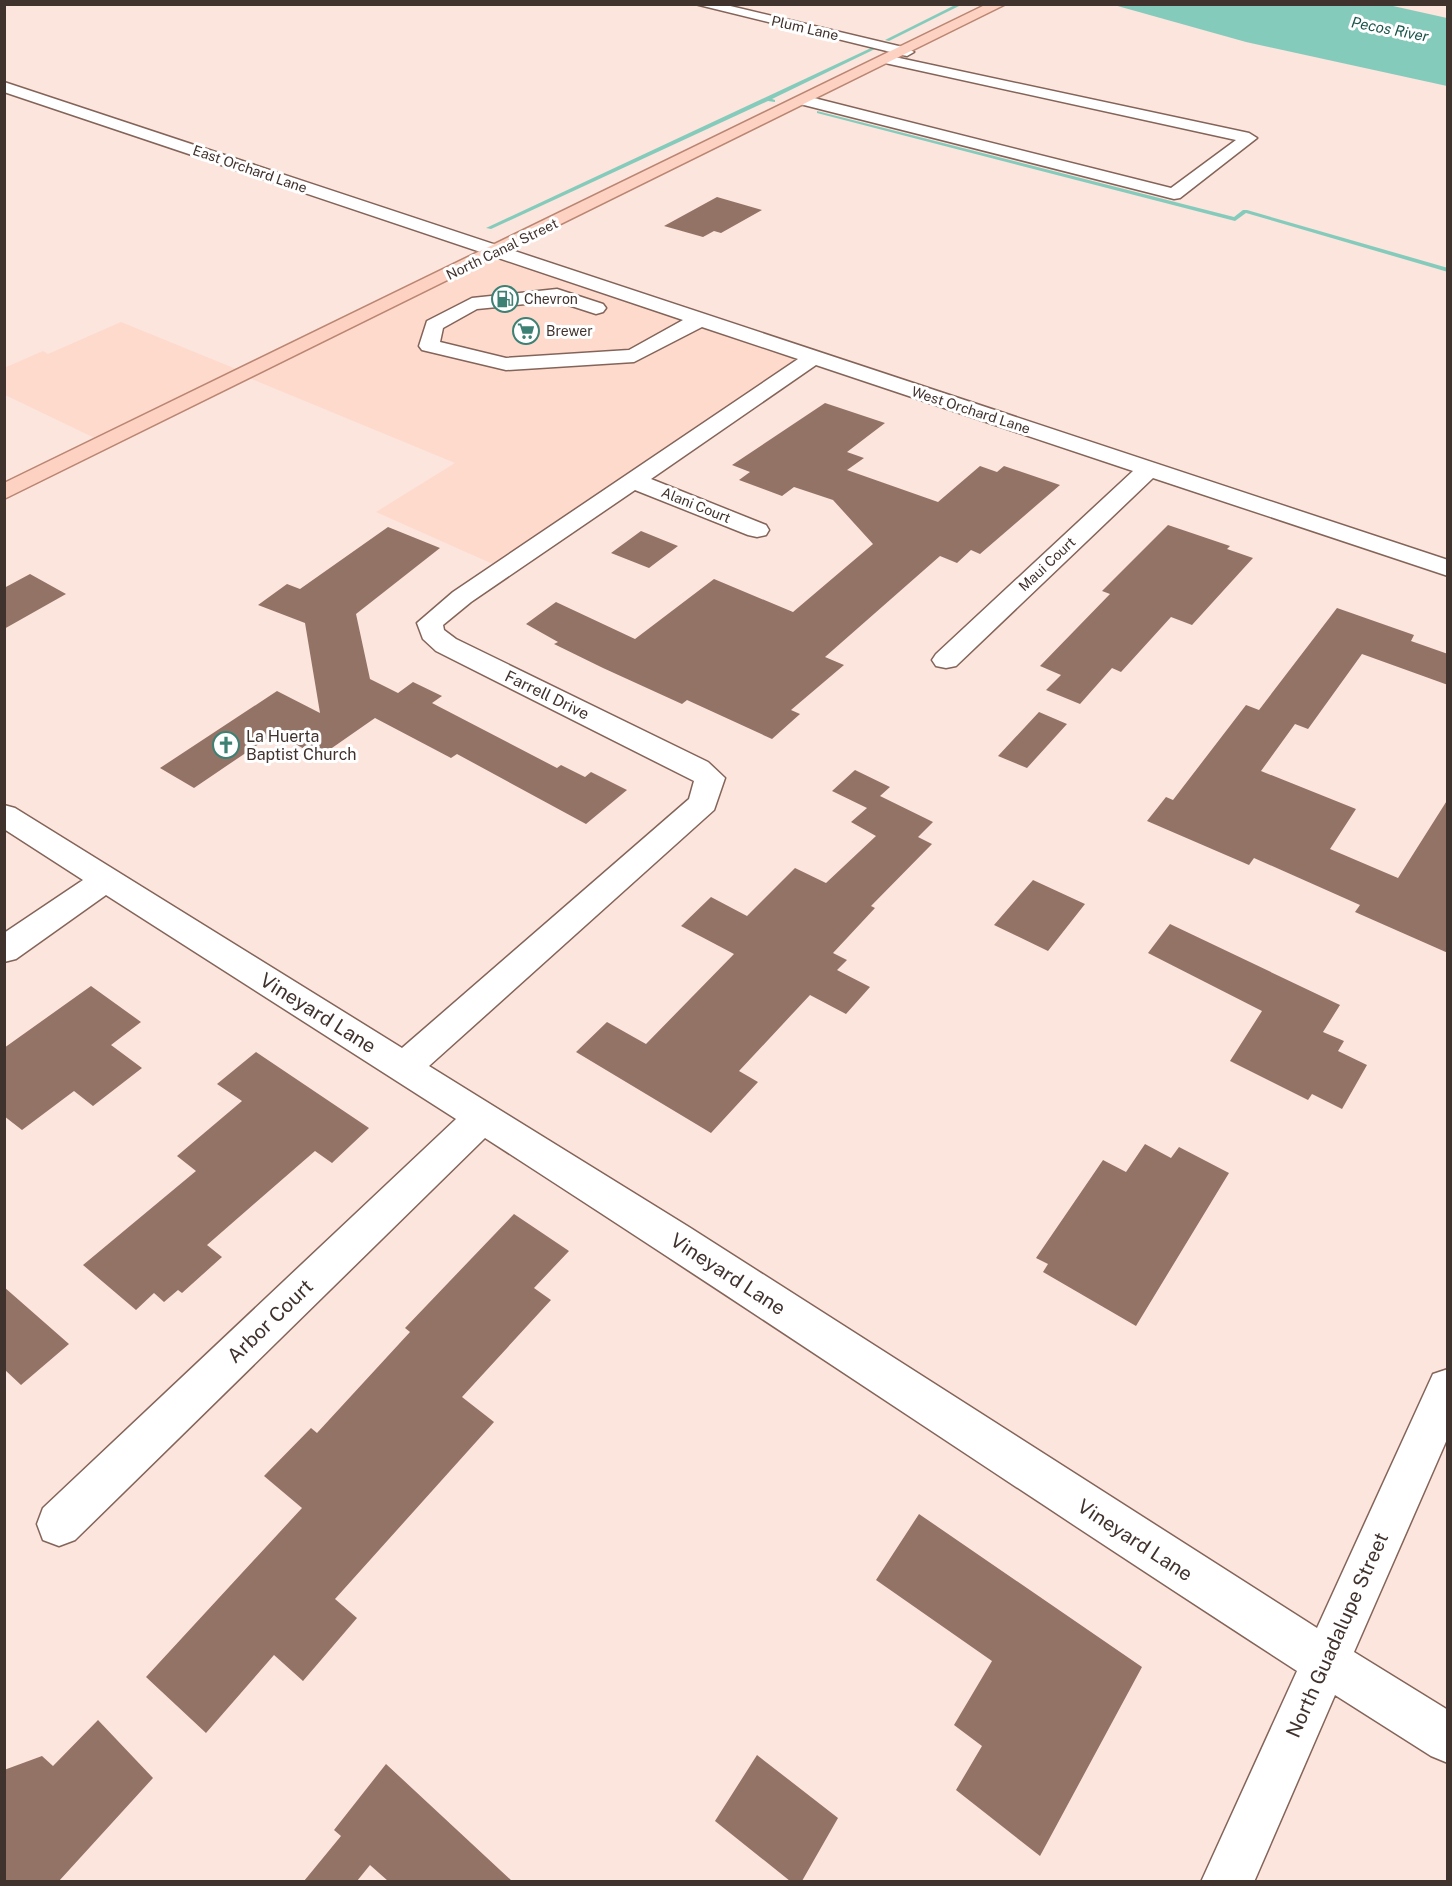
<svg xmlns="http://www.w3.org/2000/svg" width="1452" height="1886" font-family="'Public Sans',sans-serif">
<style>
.built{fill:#fedacd}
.water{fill:#85cbbc}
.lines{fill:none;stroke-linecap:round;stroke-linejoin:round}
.stream{fill:#85cbbc;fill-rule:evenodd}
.building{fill:#947367}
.minor-casing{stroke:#846459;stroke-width:3}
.major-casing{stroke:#ba8673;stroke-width:3}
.minor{fill:#fff;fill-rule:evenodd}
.major{fill:#fdd2c2;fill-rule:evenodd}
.labels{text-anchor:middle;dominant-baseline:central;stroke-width:6;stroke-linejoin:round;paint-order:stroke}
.far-street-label{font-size:14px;fill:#40322d;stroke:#fff}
.far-poi-label{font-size:14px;fill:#40322d;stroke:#fff;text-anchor:start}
.far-water-label{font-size:15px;font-style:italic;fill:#1a554b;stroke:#fff}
.street-label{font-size:16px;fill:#40322d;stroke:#fff}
.poi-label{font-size:16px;fill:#40322d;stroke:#fff;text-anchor:start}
.near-street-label{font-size:20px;fill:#40322d;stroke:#fff}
</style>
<rect width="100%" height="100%" fill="#fce5dd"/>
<path class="built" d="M495,252l318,106 -309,211 -128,-57 79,-49 -213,-88 -137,68 -100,-48 -1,-27 39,-17 5,3 73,-32 125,51z"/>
<path class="water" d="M1384,4l63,14v68l-201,-44 -132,-37z"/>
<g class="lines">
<path class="stream" d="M957,4h6l-74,37 -4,-1z
M871,48l4,1 -103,50 3,1v2l-7,-1 -277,128 -5,-1z
M817,111l417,106 9,-7h4l201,58v4l-202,-59 -11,8 -418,-108z"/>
</g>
<path class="building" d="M717,197l45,13 -41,23 -7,-2 -11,6 -39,-11z
M825,403l60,20 -38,29 17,6 -17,12 91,32 42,-36 17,6 7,-6 56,19 -80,69 -9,-4 -14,13 -17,-7 -115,101 19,8 -53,45 9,4 -28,25 -85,-39 -5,4 -79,-36 -49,-24 4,-2 -32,-18 30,-22 79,37 79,-60 79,33 80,-68 -40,-44 -39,-13 -12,9 -43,-16 11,-8 -18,-7z
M1168,525l62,21 -3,3 26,9 -61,67 -21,-8 -50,55 -9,-4 -32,36 -34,-14 15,-15 -21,-9 70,-72 -8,-3z
M388,527l52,21 -84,66 14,65 28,14 15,-11 29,14 -10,7 125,65 4,-3 24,12 6,-5 36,18 -41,34 -129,-70 -6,4 -76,-40 -56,39 -44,-24 -81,55 -34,-20 117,-77 43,22 -15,-90 -47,-18 29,-21 13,5z
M641,531l37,15 -29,22 -38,-15z
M30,574l36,20 -62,35v-41z
M1337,608l77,27 -3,6 37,13v31l-86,-31 -54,75 -13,-5 -34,47 95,38 -26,40 68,29 50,-79v154l-93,-41 5,-7 -106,-47 -5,7 -102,-44 19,-24 7,3 73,-95 13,5z
M1039,712l28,12 -40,44 -29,-12z
M855,770l35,17 -10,9 53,26 -15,15 14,7 -61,62 4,2 -42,45 14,7 -10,10 33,17 -24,27 -36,-19 -71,76 19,11 -47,51 -135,-81 31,-30 39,22 88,-90 -53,-28 30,-29 36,19 48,-48 31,15 50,-47 -25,-14 16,-14 -35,-17z
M1033,880l52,24 -37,47 -54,-26z
M1170,924l170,81 -17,27 21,9 -6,10 29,14 -25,44 -30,-15 -4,6 -78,-39 32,-50 -114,-58z
M91,986l50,36 -30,23 31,23 -49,38 -19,-15 -52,39 -18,-14v-68z
M256,1052l113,76 -37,35 -17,-12 -108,94 15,12 -40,36 -4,-3 -14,12 -10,-9 -18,17 -53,-45 113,-94 -19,-15 65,-55 -25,-17z
M1145,1144l26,14 8,-11 50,26 -93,153 -93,-54 5,-8 -12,-6 67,-98 23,12z
M514,1214l55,37 -35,37 17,12 -89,97 32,25 -159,177 22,19 -54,63 -29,-26 -68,78 -60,-56 156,-169 -38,-32 47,-48 6,5 93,-101 -5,-4z
M4,1287l65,57 -48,41 -17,-16z
M919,1514l223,153 -102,189 -84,-66 26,-44 -28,-21 38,-64 -116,-81z
M98,1720l55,58 -94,103h-55v-111l38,-14 11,10z
M757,1755l81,63 -36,63h-12l-75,-60z
M386,1764l126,117h-124l-18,-16 -13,16h-53l37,-45 -7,-6z"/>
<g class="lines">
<defs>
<path id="minor" d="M695,4h27l185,44 7,4 -7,4z
M890,56l359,77 8,5 -77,60 -6,1 -374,-95 -2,-3 8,-5 365,92 65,-48 -351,-77 -2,-3z
M4,82l1444,478v16l-295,-98 -197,188 -10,2 -10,-2 -4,-6 4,-6 197,-183 -317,-106 -165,114 115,46 3,5 -3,5 -9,2 -9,-2 -113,-45 -164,112 -28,23 1,5 12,9 252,123 17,16 -11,32 -285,256 260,161 628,401 116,-254 15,-5v68l-94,215 94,58v53l-17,-7 -96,-61 -81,187h-53l96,-211c-272,-176 -540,-358 -812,-533l-410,402 -16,6 -16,-6 -6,-16 6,-16 413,-389 -350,-224 -90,64 -12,3v-29l79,-53 -79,-51v-24l11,3 387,240 287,-249 5,-18 -258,-130 -13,-12 -6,-16 36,-31 345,-233 -96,-32 -68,35 -128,8 -84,-20 -3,-4 8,-25 45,-23 85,-9 46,15 3,4 -3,4 -7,2 -40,-13 -79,8 -34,19 -3,14 66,16 123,-8 54,-30 -679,-228z"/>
<path id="major" d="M987,4h19l-1002,495v-16z"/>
</defs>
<use href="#minor" class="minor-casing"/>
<use href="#major" class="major-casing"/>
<use href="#minor" class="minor"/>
<use href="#major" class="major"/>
</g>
<defs>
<symbol id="fuel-ring" viewBox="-11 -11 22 22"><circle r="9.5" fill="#fff" stroke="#3d8174" stroke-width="1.5"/><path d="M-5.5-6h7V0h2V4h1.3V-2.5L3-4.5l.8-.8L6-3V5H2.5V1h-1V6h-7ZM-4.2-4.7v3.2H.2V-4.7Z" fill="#3d8174"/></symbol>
<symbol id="supermarket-ring" viewBox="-11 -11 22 22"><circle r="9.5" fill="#fff" stroke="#3d8174" stroke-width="1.5"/><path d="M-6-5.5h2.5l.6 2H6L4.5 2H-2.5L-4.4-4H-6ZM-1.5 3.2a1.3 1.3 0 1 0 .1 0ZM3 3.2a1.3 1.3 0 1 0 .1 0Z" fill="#3d8174"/></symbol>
<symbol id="church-ring" viewBox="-11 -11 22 22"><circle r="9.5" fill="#fff" stroke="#3d8174" stroke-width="1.5"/><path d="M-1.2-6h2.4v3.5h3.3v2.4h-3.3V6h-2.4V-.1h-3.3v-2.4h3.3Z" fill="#3d8174"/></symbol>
</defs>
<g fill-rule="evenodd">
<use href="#fuel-ring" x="490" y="284" width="30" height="30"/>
<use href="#supermarket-ring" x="511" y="316" width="30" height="30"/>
<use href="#church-ring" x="211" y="730" width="30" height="30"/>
</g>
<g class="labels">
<g class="far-street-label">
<text transform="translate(805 28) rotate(13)">Plum Lane</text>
<text transform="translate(250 169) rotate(19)">East Orchard Lane</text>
<text transform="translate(502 249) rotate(-26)">North Canal Street</text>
<text transform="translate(971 410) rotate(18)">West Orchard Lane</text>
<text transform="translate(696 505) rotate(22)">Alani Court</text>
<text transform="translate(1047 564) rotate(-43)">Maui Court</text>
</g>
<g class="far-poi-label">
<text x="524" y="299">Chevron</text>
<text x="546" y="331">Brewer</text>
</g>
<g class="far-water-label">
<text transform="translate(1390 29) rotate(11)">Pecos River</text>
</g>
<g class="street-label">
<text transform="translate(547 695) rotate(26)">Farrell Drive</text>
</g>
<g class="poi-label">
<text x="246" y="736">La Huerta<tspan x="246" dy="18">Baptist Church</tspan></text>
</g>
<g class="near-street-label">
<text transform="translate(318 1013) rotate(32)">Vineyard Lane</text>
<text transform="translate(728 1274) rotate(33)">Vineyard Lane</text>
<text transform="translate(270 1321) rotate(-44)">Arbor Court</text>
<text transform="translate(1135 1540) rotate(33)">Vineyard Lane</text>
<text transform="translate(1337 1635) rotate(-66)">North Guadalupe Street</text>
</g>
</g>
<rect width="1452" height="1886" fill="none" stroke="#40322d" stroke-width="12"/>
</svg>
